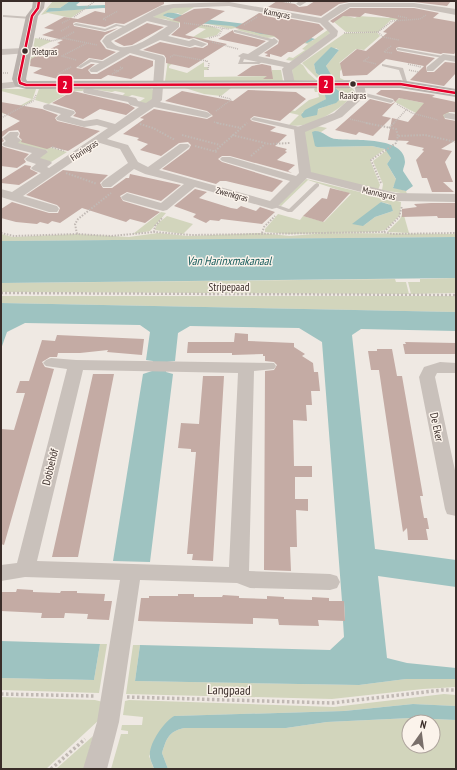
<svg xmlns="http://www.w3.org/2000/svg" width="457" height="770" font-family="'PT Sans Narrow',sans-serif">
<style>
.green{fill:#d2d5bc;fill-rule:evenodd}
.water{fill:#9ec3c1}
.building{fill:#c4aba4}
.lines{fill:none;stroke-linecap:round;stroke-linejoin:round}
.path-far3{stroke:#c1b9b4;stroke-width:1.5;stroke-dasharray:1 1;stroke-linecap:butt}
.path-far2{stroke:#c1b9b4;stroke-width:2;stroke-dasharray:1.5 1.5;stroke-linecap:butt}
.path-far1{stroke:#c1b9b4;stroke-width:2.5;stroke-dasharray:2 2;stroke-linecap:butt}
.path{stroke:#c1b9b4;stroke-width:3.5;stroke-dasharray:2.5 2.5;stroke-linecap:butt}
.lane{fill:#c9c1bb;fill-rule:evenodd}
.street{fill:#c9c1bb;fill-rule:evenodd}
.secondary{fill:#b9b1ac;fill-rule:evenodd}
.bus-1-casing{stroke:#fbf3eb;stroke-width:4}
.bus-1{stroke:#e4002b;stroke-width:2.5}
.bus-dot{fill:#3a2d29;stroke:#fbf3eb;stroke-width:1.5}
.labels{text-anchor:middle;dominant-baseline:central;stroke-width:3;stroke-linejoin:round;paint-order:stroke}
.far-street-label{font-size:9px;fill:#3a2d29;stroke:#fbf3eb}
.far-bus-label{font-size:9px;fill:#3a2d29;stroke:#fbf3eb;text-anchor:start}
.street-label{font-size:11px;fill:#3a2d29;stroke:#fbf3eb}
.water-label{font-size:12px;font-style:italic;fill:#1b5f5f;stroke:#fbf3eb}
.near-street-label{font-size:13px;fill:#3a2d29;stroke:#fbf3eb}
.line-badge{stroke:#fbf3eb;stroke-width:1.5}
.badge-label{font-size:11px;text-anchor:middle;font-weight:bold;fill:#fff}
</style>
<rect width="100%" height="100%" fill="#efe9e3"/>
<path class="green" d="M53,1h17l-10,7h-11l-2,4 37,-3 -13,9 -23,-5 -7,2z
M177,7h17l-13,8 -3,-2h-11l-3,3c23,11 51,5 75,11l-8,2 -23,-5 -27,-2 -3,2 -13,-5 -14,-1 17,-9z
M343,15l12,3 3,-2 31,2 3,-3 16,4 -17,1 -13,12h-32l-12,-10z
M182,24l26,1 13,5 -4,5 -15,4 -9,-2 13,-8z
M241,28l71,13 17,-12 1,4 -36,28 -8,-1 3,-3 4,1 12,-8 -3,-1 6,-5 -34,-7 -7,1 -30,-8z
M377,32l3,4 -16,14 -8,-1 -17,14 7,2 -6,6v7l4,2h-11l-7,-14 13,-16 -3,-2 -22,16 2,9 10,7h-7l-17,-17 43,-30z
M35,38l17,3 -18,9 14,4 -18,9 1,-6h2l-1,-3z
M182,57l-13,9v2l18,5 17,-11v5h4v3h-4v7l68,-1v-6h9l2,11h-118l3,-21z
M299,63l4,2 5,8 8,7 -23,1 -1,-12z
M317,87l10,1 -1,11 -24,14 15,1v-4c8,-5 17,-4 24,-12l-2,-7 -5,-4h15l1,2 1,-2 3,3 1,3c-13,16 -46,37 -66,32l10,-10 -26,-6 5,-2 17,4 14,-11 10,-3 -1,-5h-3l-1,-3z
M150,88l4,2v8l-5,6 -10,-2 6,-4 -13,-3 -4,2 -6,-1 3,-3 -10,-2 -3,1 -22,-3z
M185,88h46l-10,8 -17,-2z
M1,89h35l-4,12 -26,13 -5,-1 15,-5 16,-9 -31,-8z
M39,89h48l-5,2h-10l-23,13 -14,-4z
M400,98l56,12v3l-6,-2 -6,8c-22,0 -31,-8 -49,-17z
M317,126l10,2 -6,4 -6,-1 3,16 54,-1 13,3 -15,11 10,25 -2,5 -65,-16 -3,-3 -6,-40z
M20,140h3l44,12 -16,10 -13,-4 10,-7 -33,-8z
M387,150l4,8 -4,6 10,17 -4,6 13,4 1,3 -25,-4 1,-6 -10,-23z
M306,179l95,23 -1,13 -15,15 -9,2 -87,2 -24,-2v-3l13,-15 22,6 3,-4 21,6 27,-28 -43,-14 -27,26 -3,-1zM381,202l8,2 4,7 -18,6 -12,9z
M161,212l5,1 -16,18 -17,3z
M403,212l6,21 -22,-1 13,-13z
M167,216l26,8 -10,10 -28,-4 2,-6z
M158,233l30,3 71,-3 31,3 36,-3 130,1v3l-455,4v-7l12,3 64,-3 52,3z
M456,278v15l-45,1 -3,-12h12v-3z
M395,279l1,3h10l3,12 -408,-2v-9z
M1,296h455v16l-455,-9z
M100,644h7l-8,49 -98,-3v-12l93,2z
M133,645h7l-5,36 224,4 47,-6h50v8l-33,2 -91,10 -206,-5z
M444,694l12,1v11l-43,-2 -69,7 -170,5 -25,40 5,13h-43l10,-35h7v-3l-7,-1 1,-5h20l1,-8 -20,-2 2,-14 4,-1 205,7z
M1,697l94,3 8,2 -4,18 -53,49h-45z
M411,718l45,2v49h-288l-6,-16c5,-15 6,-21 22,-25h102l41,-6zM409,722h24v24h-24z
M93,736l-9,33h-28z"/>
<path class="water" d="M70,1h11l-5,4 2,1 27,-1 15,4 -17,-1 -57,4 3,-4h11z
M167,13c13,-1 14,4 24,5 41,4 85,8 124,21l-8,4 -16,-7 -30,-2 -29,-8 -47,-4 -21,-6 -1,-1z
M331,47l8,3 -13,16 7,12 1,9 5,4 2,7 -5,5 -18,6 -1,6 -14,3 -2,-3 4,-5 21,-11 -2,-8 3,-4 -1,-7 -10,-7 -2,-9z
M315,131c9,0 13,8 22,8 17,2 68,-3 68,23 0,3 -2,6 -2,9l10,15 -7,5 -13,-3 3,-9 -9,-15 4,-6 -6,-9 -13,-3 -55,1 -2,-1 -3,-14z
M381,202l10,3 2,6 -18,6 -12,9 -11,-2z
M456,237v41l-455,5v-42z
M1,303l455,9v19l-95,-2 -9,6 23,214 81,11v27l-78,-11 9,82 20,5 49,5v11h-50l-47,6 -224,-4 5,-36 190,5 14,-13 -1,-16 2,-1 -1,-19h-2l-20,-259 -23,-14 -109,-2 -12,7 -3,28 -8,1 -1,10 7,2 -23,188 -37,-1 30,-187 9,-3 1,-10 -7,-1 4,-28 -10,-7 -115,-2 -18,9 -6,17z
M1,641l99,3 -6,36 -93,-2z
M413,704l43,2v14l-45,-2 -84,4 -41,6h-102c-16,4 -17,10 -22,25l6,16h-14c-1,-4 -4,-9 -4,-12 -2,-13 14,-35 24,-41l170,-5z"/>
<path class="building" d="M105,1h59v3l-40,20 -9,-1 -10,4 -29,-5 -3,1 1,3 31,6 13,-4 -13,7 -5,6 6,8 10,3 -14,8 -13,-2 -13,10 6,1 9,-5h4l-7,6 3,4h6l33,-19 23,6v5l-22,13 -23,-4 -7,4h-43l-25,-6 9,-5 -12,-2 1,-7 29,-15 -3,-1 6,-3 -21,-5 12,-5 -10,-2 20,-11 14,2 17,-8 10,2z
M277,1l18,3 4,3 8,-1 8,-5h136l-4,5 -33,-4h-65l-10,2 -18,12 -53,-9z
M208,8l17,3 -40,24 42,9 -38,24 -23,-5v-5l-2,-3 -21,-5 17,-8 30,6 5,-1 8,1 5,-3v-2l-14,-5 -5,1 -18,-4 9,-8v-5l-8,-2 22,-11z
M350,8h64l25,5 -6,5 23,4v30l-2,2 -11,-1 -2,1 -42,-7 -3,1 1,3 38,7 -9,8 1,6h7l11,-10 11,1v10l-12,13 -34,-6 14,-14 -38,-7 -19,16 -24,1 -3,-13 17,-14 9,2 21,-18 -4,-1 15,-13 -33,-6 -5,4 -17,-1 -10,7 -3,-2z
M259,13l60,11 5,5 -32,23h-4l-7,5 -11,-3v3l-5,-1 3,-2 -4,-1 14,-9 1,-4 -5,-4 -39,-8z
M147,23l17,4 -32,18 -8,1 -10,-5z
M233,30l1,3 32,8 -9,6 -39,-8z
M262,64l9,2 2,13h-10l4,-3h-30l15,-10z
M248,90l48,2 10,7 -26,22 -26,-5 -4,3 2,2 24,6 -6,4 17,4 -12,11 12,3 -2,2 2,1 -10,8 18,5 -7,6 4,2 -62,-17h-8l-4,3 4,3 61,19 -11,11 -46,-11h-6l-4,3 -54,-15 27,-20 2,-4 -3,-3 -9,1 -18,13 -21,-6 8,-6 -11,-4 2,-2 -16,-4 21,-15 -4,-1 14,-9 53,10 6,-3 -6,-5 -42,-10 17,-10 51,10z
M381,90h19l35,5 -3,2 24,5v10h-7l-6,3 2,4 11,2v19l-15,9 11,2 -7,11 8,20h-10l11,10h-22l-5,-14h-5l-6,-18 8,-9 -2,-1 2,-2 -18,-4 3,-3 -21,-1 4,-22 16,4 16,-19 -25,-5 -17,18 9,2 -18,18 -14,-4 -3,3 -21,-5 35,-31 21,5 4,-2 -2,-3 -17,-5z
M73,91l55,13 7,4 -9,7 -26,-6 -17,10 -10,-3 3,-3 -2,-3 -22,-7z
M1,102l41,7 16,6 -3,3 2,3 43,10 -32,20 -16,-4 -5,2 -26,-7 1,-2 -3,-3 1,-4 -2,-3 -9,1 -7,6 2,4 -3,2v-11l19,-11 -19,-9z
M1,145l3,2 25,7 -5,5 2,3 -9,6 -16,-2z
M25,165l6,1 -1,3 8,4 -19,12 -18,-2v-3z
M63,170l45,5 -8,8 3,5h9l14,-10h3l1,-4 51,11 -20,16 -34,-9 -7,4 3,5 37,11 -15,11 -15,-4 -4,3 -44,-14 -22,15 -8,-2 -4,3 -8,-2 -3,2 -21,-2 -15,-4v-9l11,-7 37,11h9l2,-5 -3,-3 -31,-10z
M330,188l20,5 -27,29 -20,-6 19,-18 5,1z
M195,189l12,3 -8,6 32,10 6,1 4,-3 15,5 4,-4 15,5 -13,12 -41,-5 -2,2 -9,-1 -4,3 -13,-6 3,-3 -22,-8z
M431,203h25v15h-18l-1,-2 -35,1v-8l15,-2 -3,-3z
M235,333l13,1v7l46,2v4l11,7 -3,2 11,7 1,9h4l2,19h-9l1,14h-6l1,16 -14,-1 1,46h18v11h-17v22h13v12l-12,-1 1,37h-7l1,24 -27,-1 1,-199 9,-1 3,-5 -3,-3 -9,-1v-5h-2v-2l-31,1v-2h-45l1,-11h46z
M57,335l87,4 -2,16 -35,-3 1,-2 -28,3h-22l-1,4h-7l-8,5 3,5 9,2 -50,176 -3,-1v-115l13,1 11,-37h-9l4,-12h9l13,-41 13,1z
M405,342l51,1v11h-51l-2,-10h3z
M377,349h15l5,27h5l21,120h-3l4,22h3l2,11h-3l2,11h-20l-1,-12 -4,4 -24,-162h-8l-3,-19h9z
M93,374h21l-36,183h-26z
M203,376h21l-11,185 -21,-1 1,-6h-6l9,-102h-5v-3l-13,-1 3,-25 18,1z
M17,589l16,1v2l27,1 1,-2h16v2l28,1 -1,7h8l-3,19 -22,-1 1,-5 -23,-1 -1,5h-23l1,-5 -41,-2v-19h15z
M178,594h16v3h28l1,-2 16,1v2l28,1v-3l17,1v2l28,1v-3l17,1v3h15l1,20 -27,-1 1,6 -40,-1 -1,-6 -25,-1v6l-115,-3 3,-23h8v-2h29z"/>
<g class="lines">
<path class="path-far3" d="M280,1l11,2
M398,16l9,2
M74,17l21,-16
M106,20l-3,-1 15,-8
M62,23l8,-4
M184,23l45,6
M244,25l13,-8
M61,31l9,-5
M74,32l-11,6 34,7
M378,32l5,5 16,3
M344,33l34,-1 14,-11 28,-2 6,-4
M39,38l13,3 11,-3
M209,38l10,-3 4,-7
M212,42l26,7
M391,46l-7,6 8,1
M170,57l4,-2 33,6v2
M369,57l-5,4 12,3
M76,60l-14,-4 25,-13
M408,64l13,3
M208,70l1,-7
M409,70l9,2
M118,71l5,-3 -4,-1
M1,73h7
M58,74l13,-7
M112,74l6,-3 -4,-1
M219,96l12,3
M397,104l15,9 26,7
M216,111l16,-12
M1,118l32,-17 3,-6
M350,119l21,5
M214,122l7,2
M393,124l14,-15"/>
<path class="path-far2" d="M217,123l24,5
M366,123l30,6 2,7
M140,124l13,4 22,12
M389,128l5,-5
M182,135l38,10
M232,135l37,9 21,-1
M195,146l22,6
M52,147l12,4
M215,151l32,-28
M251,156l14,-12
M66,173l31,11
M381,183l-10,-23 25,-17 2,-7 27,-1 31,7
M154,232l1,-6 8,-9
M384,232l15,-15 3,-11
M1,233l13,3 63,-2 34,2 43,-4 37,3 192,-3 10,2 63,-1
M262,233l2,-6 11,-11
M77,234l-2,-10 3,-5 33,-26"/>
<path class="path-far1" d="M1,293l455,2"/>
<path class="path" d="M1,694l93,2
M127,697l205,6 110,-13h14
M51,769l34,-30"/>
<path class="lane" d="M3,15l28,2 2,1 -2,1 -27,-2h-1z
M76,23l29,6 11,-5 14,3 -2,1 -11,-2 -12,5 -31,-6v-1z
M236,30l40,10v1l-2,1 -40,-10v-2z
M399,48l44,8 2,1 -2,1 -46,-8v-2z
M243,55l2,1 -2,6h15l5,-3 2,1 -6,4h-21l3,-8z
M90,59l17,3v1l-2,1 -14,-2 -10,6 -4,-1z
M382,64l21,4 5,17 -4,-1 -5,-14 -17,-4z
M361,92l32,8 1,1 -3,2 -32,-8 -1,-1z
M254,117l46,10 3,2 -3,2 -48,-11 -1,-1z
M317,183l2,1v2l-27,26h-4l-19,-7 3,-2 17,6 26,-25z"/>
<path class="street" d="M299,1h9l-8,5 -4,-2z
M229,2l92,16 19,-13 9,-2h65l42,6v6l-42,-8h-64l-22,14 10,10 -1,5 -45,34 3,14 -5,3 -5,-3 -3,-15 2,-2 -41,-8 -5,-3 5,-3 5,1 26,-16 4,3 -1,2 -19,13 31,7 41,-30 -10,-10 -91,-17 -56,2 -20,9 26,6v4l-11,9 21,5 4,-2 14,5 -5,3 -7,-2 -5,2 -30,-7 -21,10 24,6 2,2 -3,42 -2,2 47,10 5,3 -5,3 -53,-11 -47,32 21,6 10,17 10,5 32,-23h8l2,2 -2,2 -29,22 111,31 20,-20 -68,-20 -2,-2 2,-2h8l66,19 3,-3 -5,-43 1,-2 39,-15 22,-20 -2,-9 5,-3 5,3 2,10 -1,2 -23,21 -37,15 6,40 85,21 60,1v8l-60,-1 -89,-23 -31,30 -4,1 -77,-22 -28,23 -4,1 -40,-11 -2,-3 6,-4 34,10 23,-19 -39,-10 -11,-5 -23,18h-8l-2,-3 2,-3 25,-18 -8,-14 -20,-6 -77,53 34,10 2,3 -2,3h-8l-48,-15v-8l11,3 29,-19 -8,-3 -2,-2 5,-4 -9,-3 -2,-2 7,-6 -28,-7 -2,-2 4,-3 -3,-3 7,-6h8l1,2 -2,3 4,3 -3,3 28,7 2,2 -8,6 10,3 2,2 -5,4 2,1 59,-40 -11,-3 -13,2 -27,-7 -1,-2 5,-4 -17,-5 -1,-2 1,-2 4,-1 26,7 1,2 -5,4 14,4 13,-2 18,5 24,-17 -9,-2 -2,-3 -44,-9 -1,-2 1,-2 4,-1 48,10 2,3 8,2 6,-4 3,-39 -25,-7 -33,19h-6l-2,-2 2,-2 29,-17 -13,-3 -5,-7 4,-5 55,-30 12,-2zM147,21l21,5c-12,7 -43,33 -57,15z
M25,48l5,3 -2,2 -27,2v-6z
M443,54l13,2v6l-11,-2 -12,11h-6v-4z
M22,81l5,3 -2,2 -24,3v-6z
M449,113l7,1v6l-11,-2 -1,-2 1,-2z
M51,358l25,2 198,3 2,3 -2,3 -20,2 -5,200 81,3 7,2 3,6 -3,6 -7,2 -80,-2 -13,-5 -97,-3 -21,142 -12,47h-24l14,-47 23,-142 -95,-3 -24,4v-16l16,-2 50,-194 -21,-3 -3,-3 3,-3zM83,370l155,3 -9,194 -192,-6z
M440,362l16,1v10h-19l-2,4 21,98v41l-9,-2 -2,-5 -26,-132 5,-10z"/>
<path class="secondary" d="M33,1h12l-1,7 -6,8 -12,63 1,2 373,-1 56,9v8l-56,-9 -374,1 -11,-3 -3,-7 14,-63 6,-8z"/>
<defs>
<path id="bus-1" d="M39,1l-1,7 -6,8 -13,63 1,4 6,2 374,-1 56,9"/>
</defs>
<use href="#bus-1" class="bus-1-casing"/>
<use href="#bus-1" class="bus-1"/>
</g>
<g class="bus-dot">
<circle cx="25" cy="51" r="3.5"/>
<circle cx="353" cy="84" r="3.5"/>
</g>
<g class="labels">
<g class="far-street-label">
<text transform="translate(277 13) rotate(11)">Kamgras</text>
<text transform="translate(84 150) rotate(-33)">Fioringras</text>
<text transform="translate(379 193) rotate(13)">Mannagras</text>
<text transform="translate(232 194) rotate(15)">Zwenkgras</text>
</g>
<g class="far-bus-label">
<text x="32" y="51">Rietgras</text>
<text x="353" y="95" text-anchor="middle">Raaigras</text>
</g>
<g class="street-label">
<text x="229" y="287">Stripepaad</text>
<text transform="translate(437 427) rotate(78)">De Eker</text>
<text transform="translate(50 467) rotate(-76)">Dobbehôf</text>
</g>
<g class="water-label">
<text x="229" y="260">Van Harinxmakanaal</text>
</g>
<g class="near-street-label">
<text transform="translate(229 690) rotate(1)">Langpaad</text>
</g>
</g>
<g class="line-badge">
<rect x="318" y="75" width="16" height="19" rx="4" fill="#e4002b"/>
<rect x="57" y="75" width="16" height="19" rx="4" fill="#e4002b"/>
</g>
<g class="badge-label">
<text x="326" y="88">2</text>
<text x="65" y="89">2</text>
</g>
<rect width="457" height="770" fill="none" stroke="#3a2d29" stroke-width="4"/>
<g transform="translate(421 734) rotate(14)"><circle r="19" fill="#fbf3eb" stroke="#aea49d"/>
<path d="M0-3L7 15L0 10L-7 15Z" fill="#796f6a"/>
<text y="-6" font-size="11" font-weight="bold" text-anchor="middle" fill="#3a2d29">N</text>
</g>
</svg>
